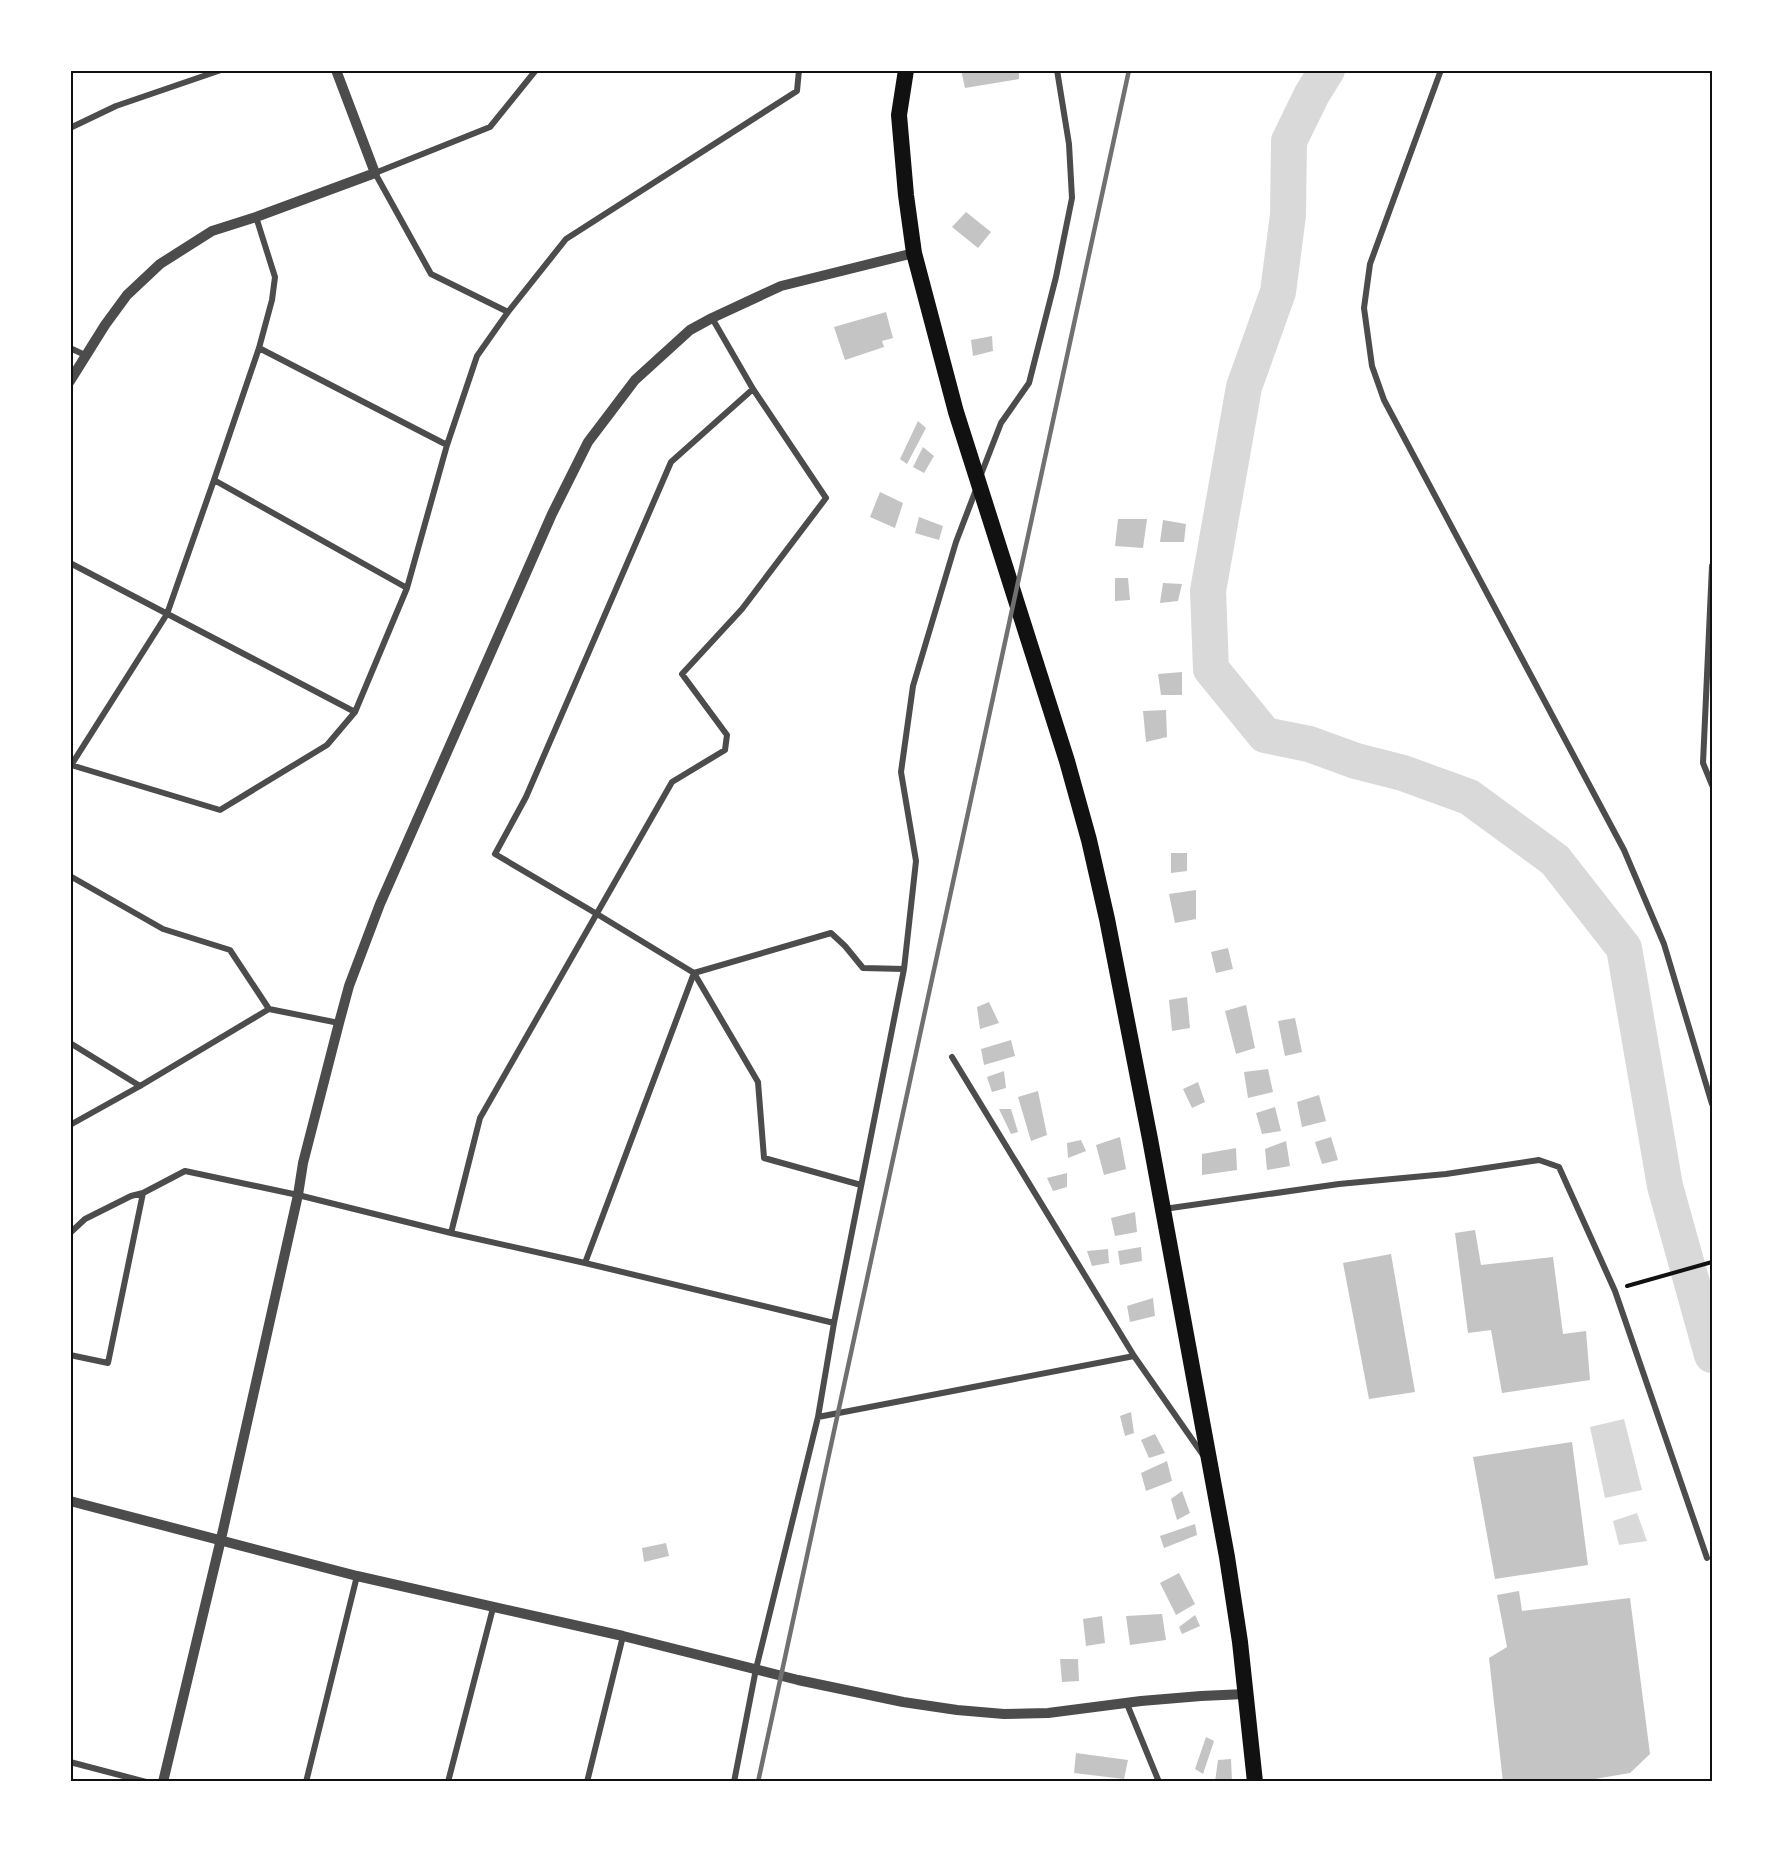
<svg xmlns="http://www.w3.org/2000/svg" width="1783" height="1852" font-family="'Work Sans',sans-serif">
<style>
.water{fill:#d9d9d9}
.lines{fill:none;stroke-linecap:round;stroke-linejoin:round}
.river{stroke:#d9d9d9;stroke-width:36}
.building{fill:#c4c4c4}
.path{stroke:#111;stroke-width:4}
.minor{stroke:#4c4c4c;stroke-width:6}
.tertiary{stroke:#4c4c4c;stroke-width:10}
.trunk{stroke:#111;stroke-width:16}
.rail{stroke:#707070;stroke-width:4.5}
.neatline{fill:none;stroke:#111;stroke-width:2}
</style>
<rect width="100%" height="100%" fill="#fff"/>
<path class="water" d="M1624,1419l18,71 -37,8 -15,-71z
M1637,1513l10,28 -28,4 -6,-24z"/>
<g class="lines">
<path class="river" d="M1327,70l-15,24 -23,47 -1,74 -10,77 -34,95 -36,204 3,78 54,66 44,9 47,17 47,12 66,24 86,63 69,88 41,238 47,169"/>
</g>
<path class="building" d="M961,70h58v9l-54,9z
M966,212l25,20 -13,16 -26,-21z
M886,312l7,26 -11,3 2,6 -39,13 -11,-33z
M992,336l1,15 -20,5 -2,-16z
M918,421l8,7 -19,36 -7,-5z
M923,447l11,9 -10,17 -11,-6z
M880,492l23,11 -8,25 -25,-11z
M919,517l24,9 -4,14 -24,-7z
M1118,519h29l-4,29 -28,-2z
M1163,520l23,4 -2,18h-24z
M1115,578h13l2,22 -15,1z
M1163,583l19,1 -4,17 -18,2z
M1182,672v23h-21l-3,-21z
M1166,710l1,27 -21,5 -3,-31z
M1171,853h16v18l-16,2z
M1196,890v29l-21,4 -6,-29z
M1228,948l5,21 -17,4 -5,-21z
M1187,997l3,31 -18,3 -3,-31z
M989,1002l10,21 -19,6 -3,-22z
M1246,1005l9,43 -19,6 -11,-43z
M1295,1018l7,34 -17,4 -7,-35z
M1011,1040l4,16 -31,9 -3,-16z
M1268,1069l5,23 -25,6 -4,-26z
M1004,1071l2,17 -14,4 -5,-15z
M1198,1082l7,20 -13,6 -9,-19z
M1038,1091l9,44 -16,6 -13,-44z
M1319,1095l7,26 -24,6 -5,-25z
M1275,1107l6,24 -19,3 -6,-21z
M999,1109h12l7,23 -7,2z
M1120,1137l6,32 -22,6 -8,-30z
M1331,1137l7,23 -16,4 -7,-22z
M1081,1140l5,11 -18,7 -1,-15z
M1286,1141l4,25 -23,4 -2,-21z
M1236,1148l1,22 -35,5v-21z
M1067,1173v14l-14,4 -6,-13z
M1135,1212l2,20 -22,4 -4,-18z
M1475,1230l6,35 72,-8 10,77 23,-3 4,49 -88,13 -11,-63 -23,3 -13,-100z
M1141,1247l1,14 -22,4 -2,-14z
M1108,1249l1,14 -17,3 -5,-15z
M1391,1254l24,138 -46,7 -26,-136z
M1153,1298l2,18 -25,6 -3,-16z
M1131,1412l3,21 -9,3 -5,-20z
M1155,1434l10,19 -16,5 -8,-18z
M1572,1442l16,123 -93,14 -22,-122z
M1167,1461l5,20 -26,10 -5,-18z
M1182,1491l8,22 -13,7 -6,-21z
M1195,1524l2,11 -33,13 -4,-12z
M666,1543l3,13 -25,6 -2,-14z
M1179,1573l16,31 -19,11 -16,-32z
M1519,1591l3,20 108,-13 20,156 -20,19 -53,9h-74l-14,-124 18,-11 -10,-52z
M1162,1614l4,26 -36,5 -4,-29z
M1195,1615l5,11 -18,8 -3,-7z
M1102,1616l3,27 -19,3 -3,-27z
M1060,1659h18l1,22 -17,1z
M1206,1737l8,4 -11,33 -8,-5z
M1076,1753l52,7 -4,19 -50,-6z
M1231,1759l1,23h-17l3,-22z"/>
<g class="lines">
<path class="path" d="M1627,1286l85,-24"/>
<path class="minor" d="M1441,70l-71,194 -6,44 8,58 12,34 240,450 40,94 48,160
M70,128l46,-22 105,-36
M508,312l-77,-38 -56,-101 115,-46 46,-57
M70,348l15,7
M259,348l188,97
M753,389l-82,73 -145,335 -31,57 102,60 97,59 64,109 6,76 97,27
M980,477l21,-54 28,-40 27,-106 16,-79 -3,-54 -12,-74
M214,480l193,108
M70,563l285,149
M1712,566l-9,197 9,22
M71,765l149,45 107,-65 28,-33 52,-124 40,-143 30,-89 31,-44 58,-73 231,-148 2,-21
M70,767l97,-153 47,-134 45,-132 13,-48 3,-23 -19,-60
M70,876l93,53 67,21 39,59 -129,77 -70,39
M694,973l137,-40 14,13 18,22 41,1
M269,1009l70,14
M70,1043l70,43
M952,1057l182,299 69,99
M1164,1209l175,-25 107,-10 93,-14 20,7 56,124 92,267
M70,1233l15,-14 46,-23 12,-3 42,-22 113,24 153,38 134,30 249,60
M451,1233l29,-115 192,-336 53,-32 2,-15 -45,-61 60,-65 84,-111 -73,-109 -41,-71
M585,1263l109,-290
M70,1355l38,8 35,-170
M818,1417l316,-61
M1127,1704l32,78
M70,1762l76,20
M306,1782l51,-206
M448,1782l45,-174
M587,1782l36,-146
M734,1782l22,-113 62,-252 16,-94 70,-354 12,-108 -15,-89 12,-86 43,-144 21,-55"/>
<path class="tertiary" d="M70,381l35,-56 22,-30 33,-31 52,-33 44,-14 119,-44 -39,-103
M70,1501l287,75 266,60 175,44 105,22 54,8 47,4 44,-1 93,-12 60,-5 44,-2
M163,1782l58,-243 77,-344 5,-32 36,-140 10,-37 31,-82 172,-390 36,-72 47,-62 55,-50 22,-12 69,-32 133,-33"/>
<path class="trunk" d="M906,70l-7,45 7,80 8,58 42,159 111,349 22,79 18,79 43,220 77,418 13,85 15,140"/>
<path class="rail" d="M758,1782l371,-1712"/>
</g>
<rect width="1783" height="1852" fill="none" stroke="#ffffff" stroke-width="144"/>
<rect x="72" y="72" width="1639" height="1708" class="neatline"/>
</svg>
